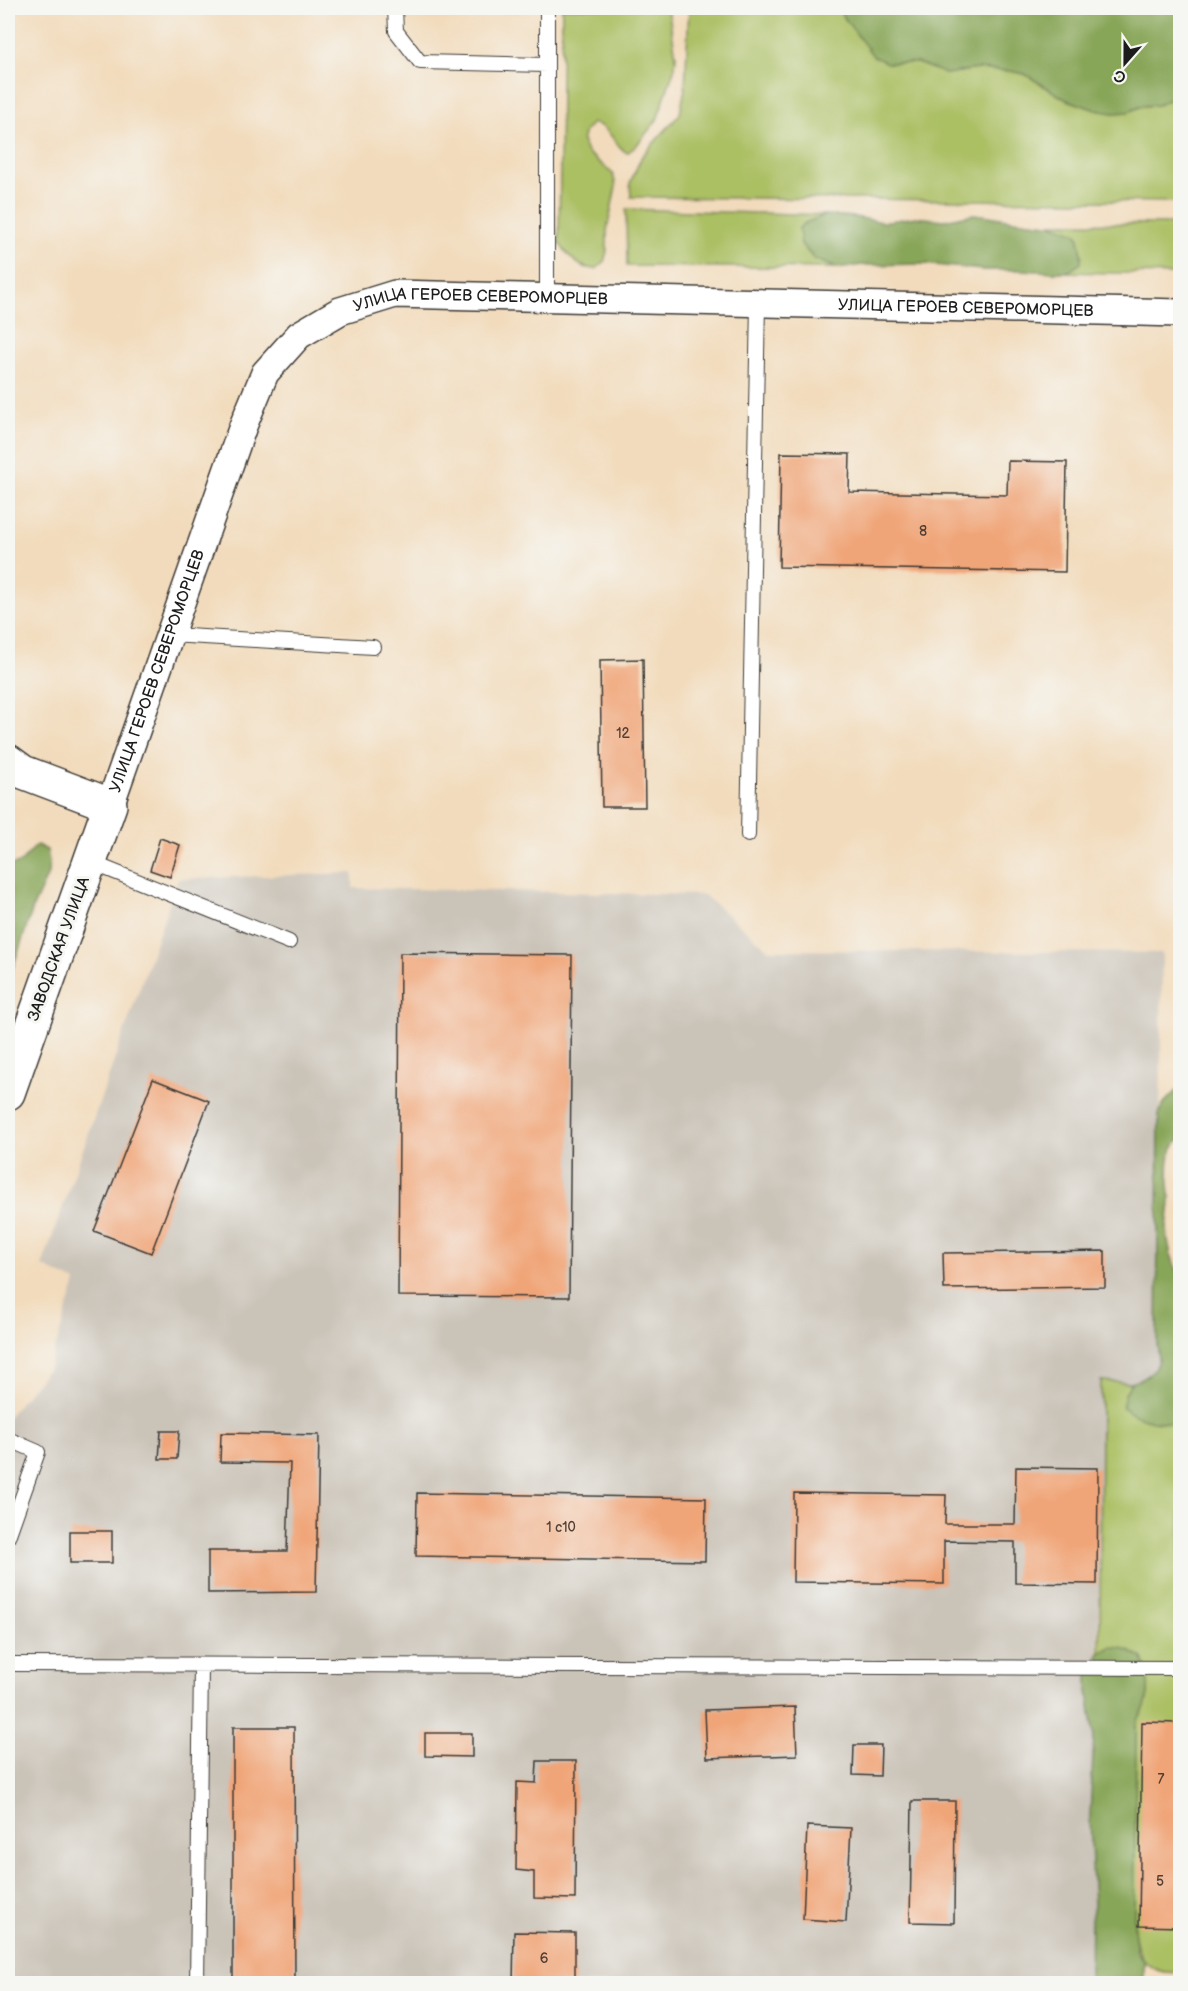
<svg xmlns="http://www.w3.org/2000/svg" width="1188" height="1991" font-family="'Balsamiq Sans',sans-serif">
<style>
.industrial{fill:#cac3b8}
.green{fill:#abbf63;stroke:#646e40;stroke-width:1.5}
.forest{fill:#88a659;stroke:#52613a;stroke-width:1.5}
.building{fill:#f0a578}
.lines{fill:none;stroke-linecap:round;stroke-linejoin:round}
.lane-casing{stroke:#3c3934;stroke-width:16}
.street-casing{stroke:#3c3934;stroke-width:30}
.secondary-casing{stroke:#3c3934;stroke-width:36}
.lane{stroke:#fff;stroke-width:14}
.street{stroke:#fff;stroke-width:27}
.secondary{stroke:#fff;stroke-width:33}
.labels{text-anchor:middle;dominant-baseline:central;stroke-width:6;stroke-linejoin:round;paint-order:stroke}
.number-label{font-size:14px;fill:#513e33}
.street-label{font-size:16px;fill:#1c1c1c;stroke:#f6f6f2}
</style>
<rect width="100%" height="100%" fill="#f6f6f2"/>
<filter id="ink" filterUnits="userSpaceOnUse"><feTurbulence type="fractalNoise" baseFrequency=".0167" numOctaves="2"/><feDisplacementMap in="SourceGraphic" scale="12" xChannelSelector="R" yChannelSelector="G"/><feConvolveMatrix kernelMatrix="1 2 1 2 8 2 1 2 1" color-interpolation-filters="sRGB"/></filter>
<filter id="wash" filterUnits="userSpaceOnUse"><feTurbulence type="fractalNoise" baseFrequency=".008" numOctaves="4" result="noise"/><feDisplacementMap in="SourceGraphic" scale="24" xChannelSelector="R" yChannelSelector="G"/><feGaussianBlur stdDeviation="1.35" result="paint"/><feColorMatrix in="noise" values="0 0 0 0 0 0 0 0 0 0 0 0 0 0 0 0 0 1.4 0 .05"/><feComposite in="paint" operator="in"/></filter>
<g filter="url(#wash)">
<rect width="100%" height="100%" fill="#f2dbbc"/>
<path class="industrial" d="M353,873v15l351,7 65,55 393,3 -5,430 -56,-2 -6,602 -1087,1v-567l41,-49 27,-86 -34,-16 136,-387z"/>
<path class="green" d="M562,8h106l8,48 -1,11 -18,53 -21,26 -9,7c-15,-10 -17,-27 -35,-30l-7,8 -3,10 5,11 26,22 3,12 -9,44v21l-3,11 -8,7c-18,0 -27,-13 -37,-26z
M689,8h148l26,34 24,21h30l29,11 31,-5 33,2 15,3 40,25 31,11 17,3 15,-1 14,-6 16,-1 22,-11v108l-549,-5 -1,-14 12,-27 38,-42 5,-26z
M626,209l200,6 -21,8 -4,21 13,15 23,9 -210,-2z
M1051,223l129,1v50l-126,-2 15,-1 13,-15 -4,-21z
M1101,1381l30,2 -6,11 33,28 22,1v549c-32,4 -43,-14 -46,-43l2,-204c2,-9 8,-14 10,-22 5,-16 0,-30 -3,-45 -16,-9 -27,-13 -43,-5z"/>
<path class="forest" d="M837,8h343v86l-22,11 -16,1 -14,6 -15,1 -17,-3 -31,-11 -40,-25 -15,-3 -33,-2 -31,5 -29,-11h-30l-14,-7z
M974,214c16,1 32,6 48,7 21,3 38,2 56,14l3,14v14l-12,8 -15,1 -32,-2h-39l-57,-6 -63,1 -26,3 -23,-9 -13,-15 -2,-16 6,-5 21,-8 29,2 28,5 32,-5 29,3z
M37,845l10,5 2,12 -1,12 -14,31 -26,77v-116l12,-3z
M1180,1087v52c-18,17 -10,39 -10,61 0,9 -2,18 -3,28 0,16 6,35 13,49v146c-22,0 -40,-2 -58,-16l3,-13 6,-11c21,-8 31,-15 26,-39l2,-230 5,-11z
M1111,1647l11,1 21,10c4,14 8,30 3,45 -2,8 -8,14 -10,23l-2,203 3,23 7,9v22h-54l1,-64 3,-13 -4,-88 4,-84 -6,-43v-15l12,-23z"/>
<g id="blocks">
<path class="building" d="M463,8h57v4l-57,1z
M781,453l69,1 -1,38 158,3 1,-34 59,1 -2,110 -286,-5z
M643,659l2,148h-43l-2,-147z
M160,838l20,7 -10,32 -20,-7z
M400,953l172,2 -3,342 -171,-1z
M153,1079l56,22 -58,152 -57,-22z
M1105,1251v36l-161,2 -1,-36z
M161,1431h18l-2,28h-18z
M221,1433l98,2 -3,157 -108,1v-42h79l3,-88 -70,-1z
M1016,1467l82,1 -1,116 -82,-1v-41l-71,-1v43l-151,-2 1,-89 152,2 -1,29h70z
M417,1493l289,5 -1,63 -289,-5z
M70,1531h42v32h-42z
M1177,1582h3v38h-2z
M795,1707l2,48 -90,3 -2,-48z
M1142,1722l38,1v204l-41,-1z
M233,1727h61l1,257h-62z
M425,1733h47v24l-47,-1z
M854,1745h27l-1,31 -27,-1z
M537,1761h39l-1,138 -41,-1v-26l-18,-2 1,-88 19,1z
M912,1801h43l-1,122 -44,-1z
M807,1826l44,2 -5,94 -43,-3z
M514,1932l61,1v51h-62z"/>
</g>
</g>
<g filter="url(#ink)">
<use href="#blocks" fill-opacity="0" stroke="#3c3934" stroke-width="1.5"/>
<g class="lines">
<defs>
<path id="lane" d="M395,8l1,23 24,31 127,3
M547,8v290
M170,635l203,12
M748,835l10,-532
M90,862l199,80
M8,1439l30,13 -30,85
M8,1664l1172,4
M197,1984l4,-318"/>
<g id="street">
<path id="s1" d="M110,805l133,-379 22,-53 34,-38 41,-24 55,-17 785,19"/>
</g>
<path id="secondary" d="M8,761l15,11 87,33 -102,288"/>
</defs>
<use href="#lane" class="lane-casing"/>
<use href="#street" class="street-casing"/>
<use href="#secondary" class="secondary-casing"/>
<use href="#lane" class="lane"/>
<use href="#street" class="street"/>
<use href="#secondary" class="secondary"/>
</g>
</g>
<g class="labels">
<g class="number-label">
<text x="923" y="531">8</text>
<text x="623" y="733">12</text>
<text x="561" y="1527">1 с10</text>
<text x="1161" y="1779">7</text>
<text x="1160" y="1881">5</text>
<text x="544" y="1958">6</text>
</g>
<g class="street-label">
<text stroke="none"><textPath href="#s1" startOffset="700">УЛИЦА ГЕРОЕВ СЕВЕРОМОРЦЕВ</textPath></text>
<text stroke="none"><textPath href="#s1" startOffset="1186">УЛИЦА ГЕРОЕВ СЕВЕРОМОРЦЕВ</textPath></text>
<text stroke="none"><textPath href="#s1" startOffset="142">УЛИЦА ГЕРОЕВ СЕВЕРОМОРЦЕВ</textPath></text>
<text transform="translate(59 949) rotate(-70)">ЗАВОДСКАЯ УЛИЦА</text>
</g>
</g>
<rect width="1188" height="1991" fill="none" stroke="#f6f6f2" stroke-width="30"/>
<g transform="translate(1125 63) rotate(201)" stroke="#f6f6f2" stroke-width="4.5" paint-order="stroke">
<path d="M0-4.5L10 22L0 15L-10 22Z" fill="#1c1c1c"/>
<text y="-9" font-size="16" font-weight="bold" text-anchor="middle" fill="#1c1c1c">С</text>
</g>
</svg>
